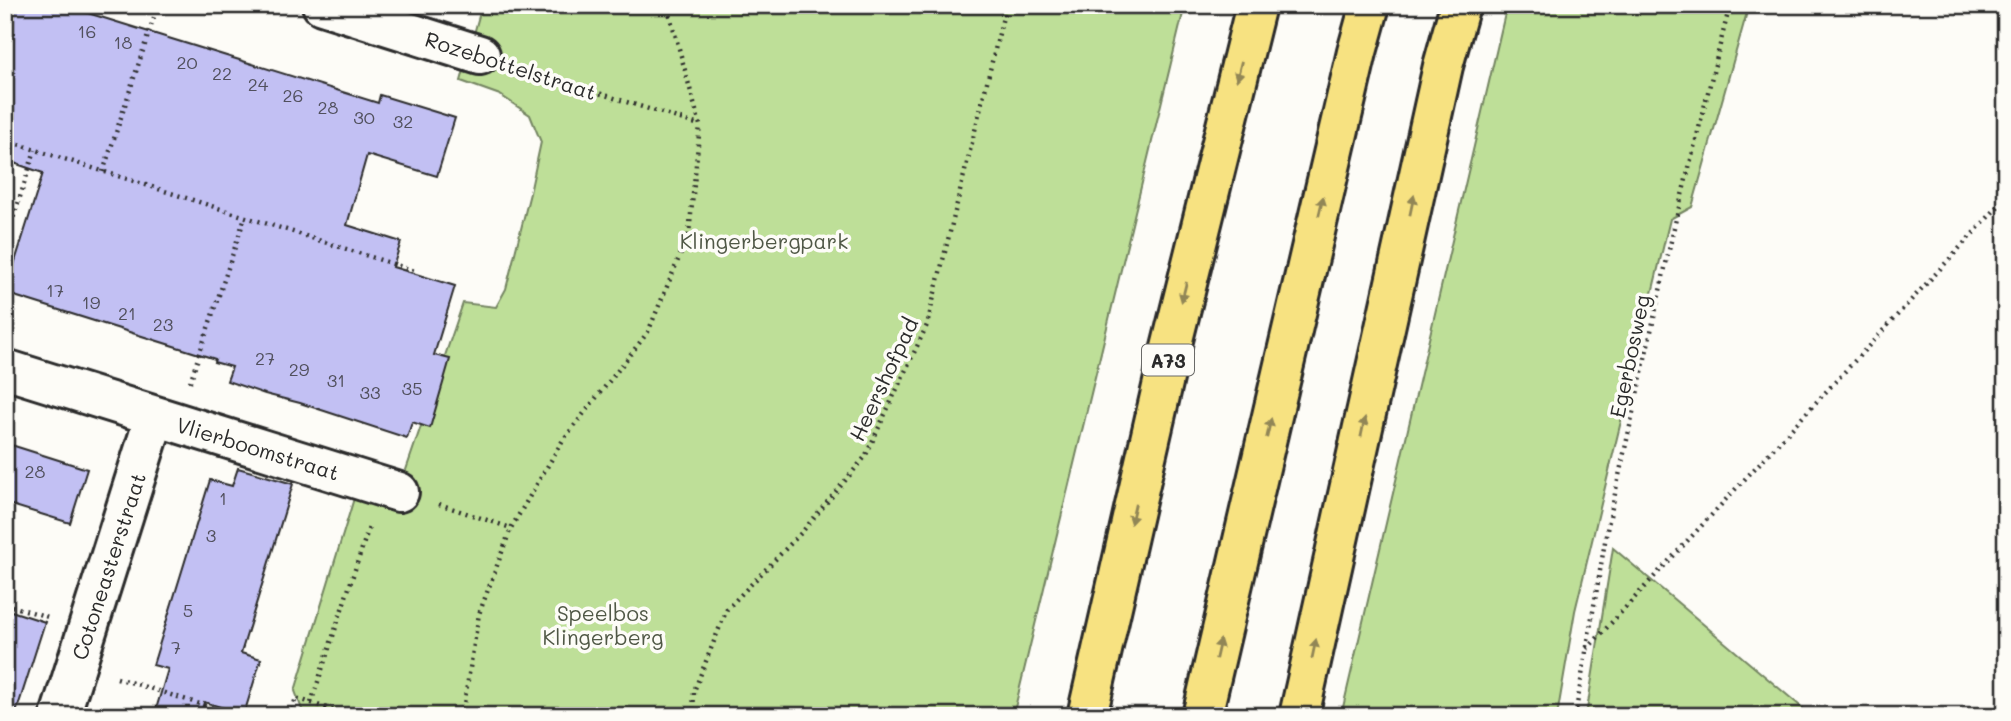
<svg xmlns="http://www.w3.org/2000/svg" width="2011" height="721" font-family="Mali,sans-serif">
<style>
.green{fill:#bedf98;stroke:#748562;stroke-width:2}
.building{fill:#c2c0f3;stroke:#2b2b2b;stroke-width:2}
.lines{fill:none;stroke-linecap:round;stroke-linejoin:round}
.minor-casing{stroke:#2b2b2b;stroke-width:44}
.highway-casing{stroke:#2b2b2b;stroke-width:44}
.path{stroke:#2b2b2b;stroke-width:4.5;stroke-dasharray:2 5;stroke-linecap:butt}
.minor{stroke:#fdfcf7;stroke-width:38}
.highway{stroke:#f7e281;stroke-width:38}
.oneway{fill:#918656}
.labels{text-anchor:middle;dominant-baseline:central;stroke-width:7;stroke-linejoin:round;paint-order:stroke}
.number-label{font-size:18px;fill:#51505d}
.shield{fill:#fdfcf7;stroke:#6a6a68;stroke-width:2}
.shield-label{font-size:19px;font-weight:bold;fill:#2b2b2b}
.street-label{font-size:21px;fill:#2b2b2b;stroke:#fdfcf7}
.park-label{font-size:21px;fill:#505846;stroke:#fdfcf7}
</style>
<rect width="100%" height="100%" fill="#fdfcf7"/>
<filter id="ink" filterUnits="userSpaceOnUse"><feTurbulence type="fractalNoise" baseFrequency=".0143" numOctaves="2"/><feDisplacementMap in="SourceGraphic" scale="14" xChannelSelector="R" yChannelSelector="G"/><feConvolveMatrix kernelMatrix="1 2 1 2 8 2 1 2 1" color-interpolation-filters="sRGB"/></filter>
<g filter="url(#ink)">
<path class="green" d="M482,5h703l-172,711h-698l-12,-4 -8,-21 60,-196 38,13 70,-205 33,4 10,-18 24,-96 11,-51 -11,-27 -30,-20 -39,-14z
M1507,5h242l-57,202 -22,12 -95,392 -18,105h-216z
M1613,548l199,168h-226z"/>
<path class="building" d="M5,5h57l316,98 2,-8 75,23 -18,58 -70,-21 -20,70 54,17 -8,25 62,19 -21,69 16,4 -20,69 -18,-6 -5,16 -107,-35 -35,-9 -38,-13 5,-14 -18,-5 1,-3 -210,-66 38,-120 -38,-13z
M5,443l82,26 -17,54 -65,-20z
M238,468l55,16 -52,169 20,6 -17,55 -40,-12 -4,14h-46l14,-47 -15,-4 57,-185 22,6z
M5,609l40,13 -30,94h-10z"/>
<g class="lines">
<defs>
<path id="minor" d="M322,5l158,50
M5,369l394,123
M60,716l95,-300"/>
<path id="highway" d="M1087,716l83,-364 86,-347
M1202,716l155,-664 13,-47
M1299,716l144,-650 17,-61"/>
</defs>
<use href="#minor" class="minor-casing"/>
<use href="#highway" class="highway-casing"/>
<path class="path" d="M520,68l179,57
M5,140l410,131
M103,172l55,-167
M5,244l30,-94
M190,382l55,-165
M439,504l72,24
M5,604l43,13
M1587,649l419,-451
M117,678l121,38
M311,703l58,-176
M290,716l6,-18 40,13
M462,716l17,-102 32,-86 52,-88 85,-108 41,-98 11,-109 -33,-120
M693,716l1,-25 33,-82 75,-77 63,-75 62,-132 79,-320
M1575,716l32,-186 68,-307 55,-218"/>
<use href="#minor" class="minor"/>
<use href="#highway" class="highway"/>
</g>
<defs><path id="oneway-solid" d="M-6-.8H1V-3.2L6.5 0L1 3.2V.8H-6Z" transform="scale(1.75)"/></defs>
<g class="oneway">
<use href="#oneway-solid" transform="translate(1239 71) rotate(104)"/>
<use href="#oneway-solid" transform="translate(1412 205) rotate(-78)"/>
<use href="#oneway-solid" transform="translate(1321 206) rotate(-77)"/>
<use href="#oneway-solid" transform="translate(1184 292) rotate(104)"/>
<use href="#oneway-solid" transform="translate(1363 427) rotate(-78)"/>
<use href="#oneway-solid" transform="translate(1269 428) rotate(-77)"/>
<use href="#oneway-solid" transform="translate(1133 514) rotate(103)"/>
<use href="#oneway-solid" transform="translate(1218 649) rotate(-77)"/>
<use href="#oneway-solid" transform="translate(1314 649) rotate(-78)"/>
</g>
</g>
<g class="labels">
<g class="number-label">
<text x="87" y="31">16</text>
<text x="123" y="42">18</text>
<text x="187" y="62">20</text>
<text x="222" y="73">22</text>
<text x="258" y="84">24</text>
<text x="293" y="95">26</text>
<text x="328" y="107">28</text>
<text x="364" y="117">30</text>
<text x="403" y="121">32</text>
<text x="55" y="290">17</text>
<text x="91" y="302">19</text>
<text x="127" y="313">21</text>
<text x="163" y="324">23</text>
<text x="265" y="358">27</text>
<text x="299" y="369">29</text>
<text x="336" y="380">31</text>
<text x="412" y="388">35</text>
<text x="370" y="392">33</text>
<text x="35" y="471">28</text>
<text x="223" y="498">1</text>
<text x="211" y="535">3</text>
<text x="188" y="610">5</text>
<text x="176" y="647">7</text>
</g>
<rect class="shield" x="1142" y="344.5" width="52" height="31" rx="5"/>
<g class="shield-label">
<text x="1168" y="360">A73</text>
</g>
<g class="street-label">
<text transform="translate(511 65) rotate(18)">Rozebottelstraat</text>
<text transform="translate(1629 356) rotate(-78)">Egerbosweg</text>
<text transform="translate(883 379) rotate(-65)">Heershofpad</text>
<text transform="translate(258 448) rotate(17)">Vlierboomstraat</text>
<text transform="translate(108 566) rotate(-72)">Cotoneasterstraat</text>
</g>
<g class="park-label">
<text x="764" y="240">Klingerbergpark</text>
<text x="603" y="612">Speelbos<tspan x="603" dy="24">Klingerberg</tspan></text>
</g>
</g>
<rect width="2011" height="721" fill="none" stroke="#fdfcf7" stroke-width="28"/>
<rect x="14" y="14" width="1983" height="693" fill="none" stroke="#2b2b2b" stroke-width="2.5" filter="url(#ink)"/>
</svg>
